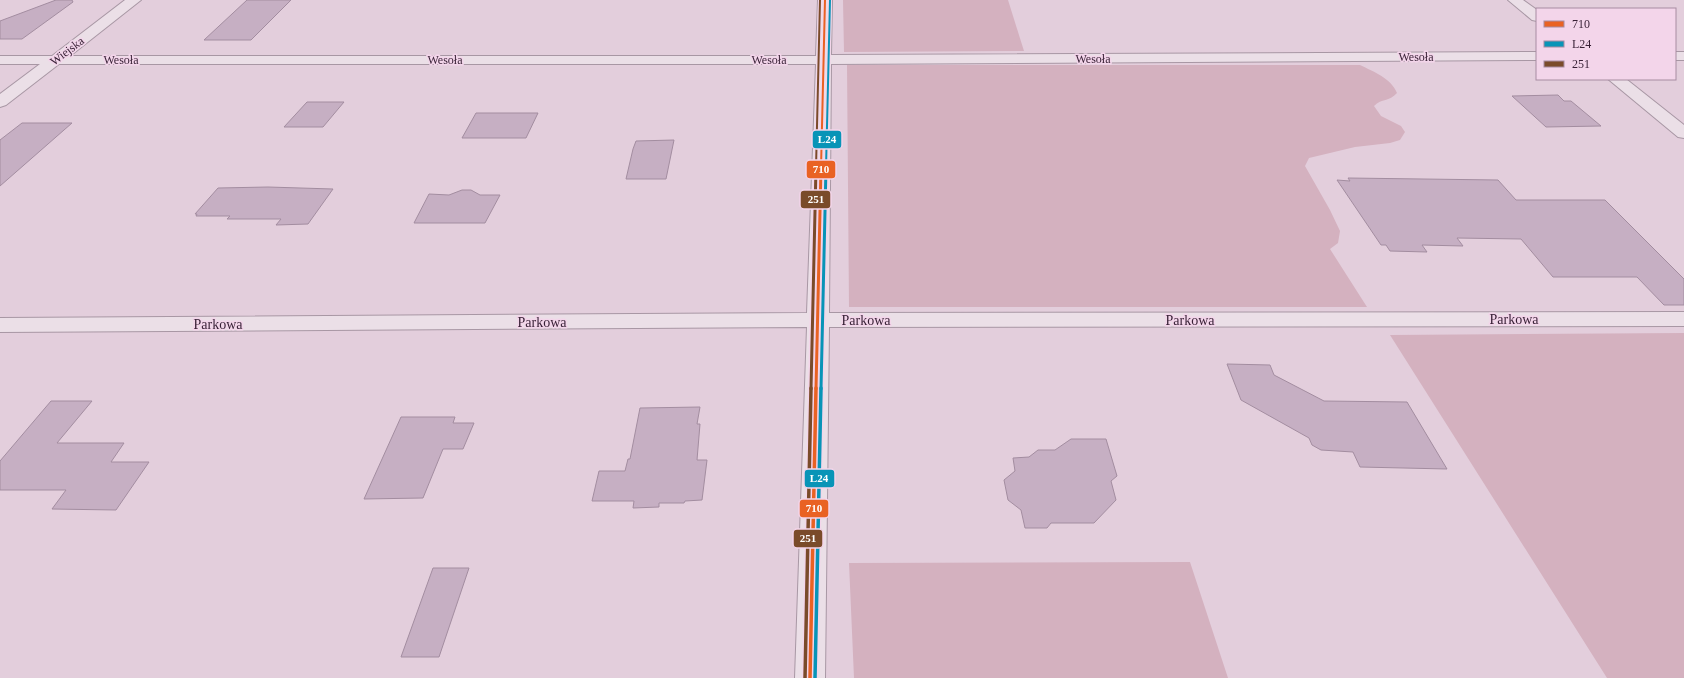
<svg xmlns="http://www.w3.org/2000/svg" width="1684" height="678" font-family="Georgia,serif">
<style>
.green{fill:#d4b1bf}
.building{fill:#c6afc3;stroke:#a38da0}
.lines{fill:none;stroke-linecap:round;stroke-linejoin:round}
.minor-casing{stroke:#a897a4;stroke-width:2}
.minor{fill:#ebdfe7;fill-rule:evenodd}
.bus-1-far2-casing{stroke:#f3d5ea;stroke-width:4}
.bus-1-far1-casing{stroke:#f3d5ea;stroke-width:6}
.bus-1-casing{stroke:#f3d5ea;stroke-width:6}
.bus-2-far2-casing{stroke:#f3d5ea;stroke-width:4}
.bus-2-far1-casing{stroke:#f3d5ea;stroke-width:6}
.bus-2-casing{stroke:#f3d5ea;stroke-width:6}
.bus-3-far2-casing{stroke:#f3d5ea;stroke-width:4}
.bus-3-far1-casing{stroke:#f3d5ea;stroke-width:6}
.bus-3-casing{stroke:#f3d5ea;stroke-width:6}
.bus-1-far2{stroke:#e96223;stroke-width:2}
.bus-1-far1{stroke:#e96223;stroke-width:3}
.bus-1{stroke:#e96223;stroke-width:3.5}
.bus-2-far2{stroke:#0894b7;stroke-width:2}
.bus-2-far1{stroke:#0894b7;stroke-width:3}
.bus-2{stroke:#0894b7;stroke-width:3.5}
.bus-3-far2{stroke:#7a4b2a;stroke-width:2}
.bus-3-far1{stroke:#7a4b2a;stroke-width:3}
.bus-3{stroke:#7a4b2a;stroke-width:3.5}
.labels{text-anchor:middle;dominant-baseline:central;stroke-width:3;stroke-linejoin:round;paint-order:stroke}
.far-street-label{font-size:12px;fill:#361f34;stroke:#f3d5ea}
.street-label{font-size:14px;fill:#361f34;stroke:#f3d5ea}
.line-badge{stroke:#f3d5ea;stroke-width:1.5}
.badge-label{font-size:11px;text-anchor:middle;font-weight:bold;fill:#fff}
</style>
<rect width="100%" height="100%" fill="#e3cedc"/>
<path class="green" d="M843,0h165l16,51 -180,1z
M847,65h513c14,7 31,13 37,28 -8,9 -15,5 -23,13l7,10 20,10 4,6 -5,8 -10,3 -35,4 -46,11 -4,8 25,44 10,21 -2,12 -8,6 37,58h-518z
M1684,333v345h-77l-217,-343z
M1190,562l38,116h-374l-5,-115z"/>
<path class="building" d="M56,0h16l1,2 -51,37h-22v-18z
M247,0h44l-40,40h-47z
M1558,95l6,6h7l30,25 -55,1 -34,-31z
M307,102h37l-21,25h-39z
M476,113h62l-12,25h-64z
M22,123h50l-72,63v-46z
M674,140l-8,39h-40l7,-30 3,-8z
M1348,178l150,2 18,20h89l79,79v26h-20l-27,-28h-84l-32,-38 -64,-1 6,8 -41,-1 5,7 -37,-1 -4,-6h-5l-44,-65 13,1z
M268,187l65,2 -25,35 -32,1 5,-6h-54l3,-3h-34l1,-2h-2l23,-26z
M462,190h9l9,5h20l-15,28h-71l15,-29 20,1z
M1227,364l43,1 4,10 50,26 83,1 40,67 -87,-2 -7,-15 -32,-2 -9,-5 -3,-7 -68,-38z
M51,401h41l-35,42h67l-13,19h38l-33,48 -64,-1 14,-19h-66v-29z
M700,407l-3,17h3l-3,36h10l-5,40 -17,1 -1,2h-25v4l-26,1 1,-7h-42l7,-30h26l3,-12h2l10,-51z
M401,417h54l-2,6h21l-11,26h-20l-20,49 -59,1z
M1071,439h35l11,37 -6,5 5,19 -22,23h-43l-4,5h-22l-4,-18 -13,-10 -4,-20 11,-9 -2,-13 16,-1 9,-7h17z
M433,568h36l-30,89h-38z"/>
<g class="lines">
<defs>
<path id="minor" d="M125,0h16l-71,56h746l2,-56h14l-1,55 706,-3v8l-706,4 -2,249 855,-1v14l-855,1 -4,351h-30l12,-351 -807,5v-14l807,-5 9,-249h-757l-53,41 -6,2v-13l40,-30h-40v-8h52z
M1508,0h15l14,10v11l-5,-1z
M1675,52h9v8h-9z
M1608,79h18l58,46v13l-6,-1z"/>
</defs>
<use href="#minor" class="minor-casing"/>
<use href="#minor" class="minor"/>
<defs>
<path id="bus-1-far2" d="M821,168l4,-168"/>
<path id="bus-1-far1" d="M816,389l5,-222"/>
<path id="bus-1" d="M810,678l6,-290"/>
<path id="bus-2-far2" d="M826,168l4,-168"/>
<path id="bus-2-far1" d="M821,389l5,-222"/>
<path id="bus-2" d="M815,678l6,-290"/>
<path id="bus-3-far2" d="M816,168l4,-168"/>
<path id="bus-3-far1" d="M811,389l5,-222"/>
<path id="bus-3" d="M805,678l6,-290"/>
</defs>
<use href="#bus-1-far2" class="bus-1-far2-casing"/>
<use href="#bus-1-far1" class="bus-1-far1-casing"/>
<use href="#bus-1" class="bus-1-casing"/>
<use href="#bus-2-far2" class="bus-2-far2-casing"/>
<use href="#bus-2-far1" class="bus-2-far1-casing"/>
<use href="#bus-2" class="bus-2-casing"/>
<use href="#bus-3-far2" class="bus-3-far2-casing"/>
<use href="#bus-3-far1" class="bus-3-far1-casing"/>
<use href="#bus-3" class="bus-3-casing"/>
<use href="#bus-1-far2" class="bus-1-far2"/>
<use href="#bus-1-far1" class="bus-1-far1"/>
<use href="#bus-1" class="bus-1"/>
<use href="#bus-2-far2" class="bus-2-far2"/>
<use href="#bus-2-far1" class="bus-2-far1"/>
<use href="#bus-2" class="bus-2"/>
<use href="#bus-3-far2" class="bus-3-far2"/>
<use href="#bus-3-far1" class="bus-3-far1"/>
<use href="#bus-3" class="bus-3"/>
</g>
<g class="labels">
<g class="far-street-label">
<text transform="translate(67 51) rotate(-37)">Wiejska</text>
<text x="1416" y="57">Wesoła</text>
<text x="1093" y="59">Wesoła</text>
<text x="121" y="60">Wesoła</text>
<text x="445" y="60">Wesoła</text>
<text x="769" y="60">Wesoła</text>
</g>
<g class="street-label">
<text x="1514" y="319">Parkowa</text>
<text x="866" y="320">Parkowa</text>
<text x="1190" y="320">Parkowa</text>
<text x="542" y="322">Parkowa</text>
<text x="218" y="324">Parkowa</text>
</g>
</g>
<g class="line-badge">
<rect x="812" y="130" width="30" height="19" rx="4" fill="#0894b7"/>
<rect x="806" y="160" width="30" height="19" rx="4" fill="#e96223"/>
<rect x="800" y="190" width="31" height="19" rx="4" fill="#7a4b2a"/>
<rect x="804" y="469" width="31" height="19" rx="4" fill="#0894b7"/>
<rect x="799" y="499" width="30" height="19" rx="4" fill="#e96223"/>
<rect x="793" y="529" width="30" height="19" rx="4" fill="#7a4b2a"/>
</g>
<g class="badge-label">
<text x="827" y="143">L24</text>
<text x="821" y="173">710</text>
<text x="816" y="203">251</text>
<text x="819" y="482">L24</text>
<text x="814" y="512">710</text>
<text x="808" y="542">251</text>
</g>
<rect x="1536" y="8" width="140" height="72" fill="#f3d5ea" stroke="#a78ca1"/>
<rect x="1544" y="21" width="20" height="6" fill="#e96223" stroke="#a78ca1"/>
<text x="1572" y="28" font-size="12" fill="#361f34">710</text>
<rect x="1544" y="41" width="20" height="6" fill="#0894b7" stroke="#a78ca1"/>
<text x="1572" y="48" font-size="12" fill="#361f34">L24</text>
<rect x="1544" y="61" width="20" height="6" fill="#7a4b2a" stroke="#a78ca1"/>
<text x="1572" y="68" font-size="12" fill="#361f34">251</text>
</svg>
